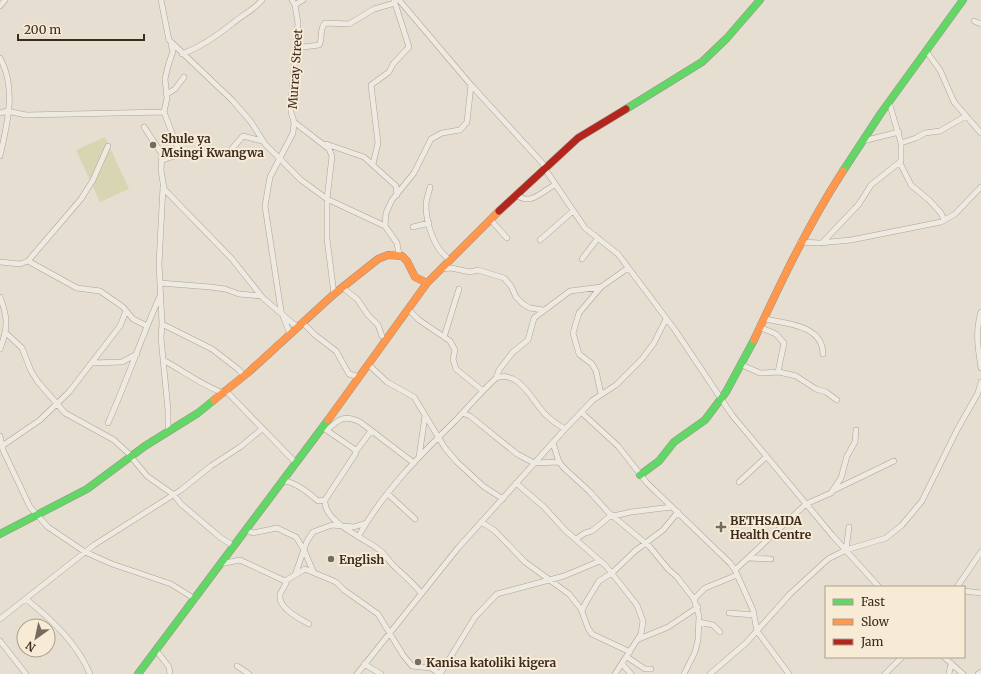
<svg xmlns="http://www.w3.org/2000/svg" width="981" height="674" font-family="Merriweather,serif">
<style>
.pitch{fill:#d8d6b2}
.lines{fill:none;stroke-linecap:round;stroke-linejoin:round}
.street-casing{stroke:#aca398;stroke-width:6}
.fast-casing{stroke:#9b9388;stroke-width:8}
.slow-casing{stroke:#9b9388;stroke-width:8}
.jam-casing{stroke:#9b9388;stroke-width:8}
.street{stroke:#eeeae1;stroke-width:5}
.fast{stroke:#63d668;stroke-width:7}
.slow{stroke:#ff974d;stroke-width:7}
.jam{stroke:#b3261e;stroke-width:7}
.poi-dot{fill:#786a5d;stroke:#f7ebd6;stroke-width:1.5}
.labels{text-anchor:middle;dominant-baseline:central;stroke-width:4;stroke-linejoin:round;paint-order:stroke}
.street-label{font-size:12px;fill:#3c2b1f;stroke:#f7ebd6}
.poi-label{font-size:12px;font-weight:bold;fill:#3c2b1f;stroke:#f7ebd6;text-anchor:start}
</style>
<rect width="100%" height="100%" fill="#e6ded0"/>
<path class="pitch" d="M105,137l24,52 -29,13 -24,-52z"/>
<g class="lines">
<defs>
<path id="street" d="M161,0l8,40 64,61 18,21 14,22 36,36 26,19 58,27 12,17 2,12
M399,0l72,85 75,82
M295,5l8,-5
M0,6l5,-6
M974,21l7,3
M171,45l2,6 -5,15 -3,13 2,19 -3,14 16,42
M295,48l24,-3c4,-6 0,-16 6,-22l24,1 25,-15 21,-6
M926,51l14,19 14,32 27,31
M182,54c19,-7 35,-18 51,-31 9,-8 21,-13 29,-23
M0,58c17,30 7,67 0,98
M167,94l8,-5 9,-12
M0,113l7,-2 19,4 138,-3
M294,122l35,27 3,7 -5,43v40l7,55
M144,127l18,27 -1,16 3,19 68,70 31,39 34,29
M863,141l36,-9
M901,143l15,-5 9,-5 15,-2 26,-15
M326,144l38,13 32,29 1,9
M163,160l17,-6 49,-2 14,-16 19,5
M900,163l11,22 18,15 12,13 3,7
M373,164l5,-21 -7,-58 18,-13 4,-8 16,-17 -15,-47
M545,169l40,59 33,26 57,76 57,85 100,120 47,52
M163,187l-4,77 3,60 -1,14 7,72v21
M430,187c-1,6 -4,12 -4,18 0,18 8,44 23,54
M516,195c16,11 24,-3 39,-10
M490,219l17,19
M385,226l1,-13 6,-13 22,-27 17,-34 11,-6 18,-3 7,-8 4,-37
M413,227l16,-4
M540,240l33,-29
M800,242l19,1 32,-3 90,-18 14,-8 26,-27
M822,243l37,-39 12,-19 30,-24v-18l-12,-41
M582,259l16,-21
M28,261l53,-62 12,-19 15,-34
M0,262l20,2 8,-3 49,27 23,3 23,16 10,12 14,7
M440,269l11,-1 19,4 8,-2 26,8 7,8 5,11 7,7 7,4 13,2
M160,283l50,4 15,2 14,5 22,2
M342,287l15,12 11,16 10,10 4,11
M0,297c8,20 8,31 0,52
M408,309l11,11 31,21 5,9 -2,9 3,10 27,22
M981,312c-6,20 -3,36 0,56
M764,319c21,4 59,6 59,35
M302,322l13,13 21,16 13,23 11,3
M162,324l50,25 26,20 6,7
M759,327l17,7 8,9 -6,29
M6,333l16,15 9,23 7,11 27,31 49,27 14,13 19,23 27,19 7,9 40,34 13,8
M290,334l-9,-23 -16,-105 5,-29 23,-44 1,-11 -3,-10v-10l7,-79 -3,-18 -3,-5
M444,337l15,-48
M163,360c21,11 39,26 61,33
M93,363l29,-1 15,-8
M369,365l18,17 27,15 31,51 12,14 26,24 20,13
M742,365l18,8 19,-1 17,4 20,13 10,3 11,8
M496,378l3,-8 14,-18 15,-12 6,-22 36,-27 31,-4 27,-19
M226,391l70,72
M601,394l-5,-23 -4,-7 -13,-10 -6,-21 6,-20 22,-26
M581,412l37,34 29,37 83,80 5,7 18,40 4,21 32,43
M462,413l8,3 47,38 17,9 25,-1
M108,423c19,-42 33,-85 52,-127
M322,427l32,22 2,4 -31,47c-2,23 42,39 57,52 5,5 9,12 15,17 9,8 16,14 24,24
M327,430c12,-11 17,-16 33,-8l54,41
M0,436l3,14 27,57 18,20 37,25 27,12 59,20 24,15
M553,443l6,19 5,6 25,23 19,21 42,35 18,22 9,8 17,22 5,17 -1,24 -3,12 -11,22
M2,446l38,-26 29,-28 51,-66 6,-15
M356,451l15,-20
M419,457l6,-41
M284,481c12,1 25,12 34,20l7,-1
M739,482l27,-25
M516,483l28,24 22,24 40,35 31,39 6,16 -2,13 -26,40
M834,490l60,-29
M388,494l27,25
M481,522l13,8 31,32 44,32 12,15 7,19 4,6 38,18
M246,530l7,3 24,-5 19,9 8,13 9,21
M358,537c25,-45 62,-82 98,-117 13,-14 26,-29 40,-42 23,-9 37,24 49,36 6,6 13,11 20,15
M576,539l9,-6 7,-2 17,-14 22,-5 41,-5
M846,550l3,-23
M749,558l22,1
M220,564l20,-4 45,21 20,-12 31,13 8,8 34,24 25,41 9,11 19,2 9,6
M735,570l71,-66 25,-11 10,-15 6,-22 8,-14 1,-12
M295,575l12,-34 6,-9 19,-7 22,2 12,-4
M287,580c-1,6 -6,10 -7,15 -2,13 20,24 29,29
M957,587l24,-35
M964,591l17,2
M26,599c26,21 51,44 64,75
M694,599l11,-11 32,-13
M582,611l3,-7 14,-23 13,-8 23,-22 28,-21 15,-18
M729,613l25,2
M0,619l94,-74 87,-55 30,-24 29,-19 22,-18
M699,622l14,3 7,7
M639,639l29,-12 30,-20
M0,641l26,33
M156,650l13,17 1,7
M627,657l18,12h6
M944,657l19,17
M364,664l17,10
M622,664l9,10
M237,666l12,8
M357,674l101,-126 107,-119 28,-29 23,-15 26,-26 12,-16 12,-24
M440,674l35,-57 22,-23 67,-18 36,-15
M710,674l36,-31 44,-49 38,-35 18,-9 40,-12 16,-13 20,-24 35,-71 21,-37 3,-11
M885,674l17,-17
M949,674l2,-11
M978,674l3,-2"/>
<path id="fast" d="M626,109l76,-47 25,-24 33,-38
M843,171l38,-58 82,-113
M640,475l19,-14 15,-19 31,-22 21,-28 28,-52
M0,534l87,-45 58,-43 53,-33 16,-13
M138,674l190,-254"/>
<path id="slow" d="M754,340c27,-58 54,-115 89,-169
M214,400l36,-29 84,-77 44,-35 10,-4 14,1 5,5 8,16 12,6
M328,420l99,-137 72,-72"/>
<path id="jam" d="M499,211l79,-73 48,-29"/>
</defs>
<use href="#street" class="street-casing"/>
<use href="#fast" class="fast-casing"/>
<use href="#slow" class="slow-casing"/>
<use href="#jam" class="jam-casing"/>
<use href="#street" class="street"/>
<use href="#fast" class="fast"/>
<use href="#slow" class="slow"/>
<use href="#jam" class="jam"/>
</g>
<g class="poi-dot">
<circle cx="153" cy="145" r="4"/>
<path d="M719 521h4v4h4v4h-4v4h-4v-4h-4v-4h4z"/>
<circle cx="331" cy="559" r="4"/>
<circle cx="418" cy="662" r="4"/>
</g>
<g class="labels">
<g class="street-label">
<text transform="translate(295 69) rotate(-86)">Murray Street</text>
</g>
<g class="poi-label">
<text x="161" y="138">Shule ya<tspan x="161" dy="14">Msingi Kwangwa</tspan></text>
<text x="730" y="520">BETHSAIDA<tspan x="730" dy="14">Health Centre</tspan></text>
<text x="339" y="559">English</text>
<text x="426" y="662">Kanisa katoliki kigera</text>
</g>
</g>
<rect x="825" y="586" width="140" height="72" fill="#f7ebd6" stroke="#ac9e8d"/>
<rect x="833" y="599" width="20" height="6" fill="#63d668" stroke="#ac9e8d"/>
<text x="861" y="606" font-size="12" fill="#3c2b1f">Fast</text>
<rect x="833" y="619" width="20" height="6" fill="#ff974d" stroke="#ac9e8d"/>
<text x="861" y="626" font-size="12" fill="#3c2b1f">Slow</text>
<rect x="833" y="639" width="20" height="6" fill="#b3261e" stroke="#ac9e8d"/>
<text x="861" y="646" font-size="12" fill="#3c2b1f">Jam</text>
<g transform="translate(36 638) rotate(213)"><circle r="19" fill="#f7ebd6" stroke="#ac9e8d"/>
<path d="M0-3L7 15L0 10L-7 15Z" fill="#786a5d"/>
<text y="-6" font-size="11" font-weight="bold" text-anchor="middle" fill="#3c2b1f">N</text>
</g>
<path d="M18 34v6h126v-6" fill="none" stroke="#3c2b1f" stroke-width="2"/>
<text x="24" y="34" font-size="12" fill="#3c2b1f" stroke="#f7ebd6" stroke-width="3" paint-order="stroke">200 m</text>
</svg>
